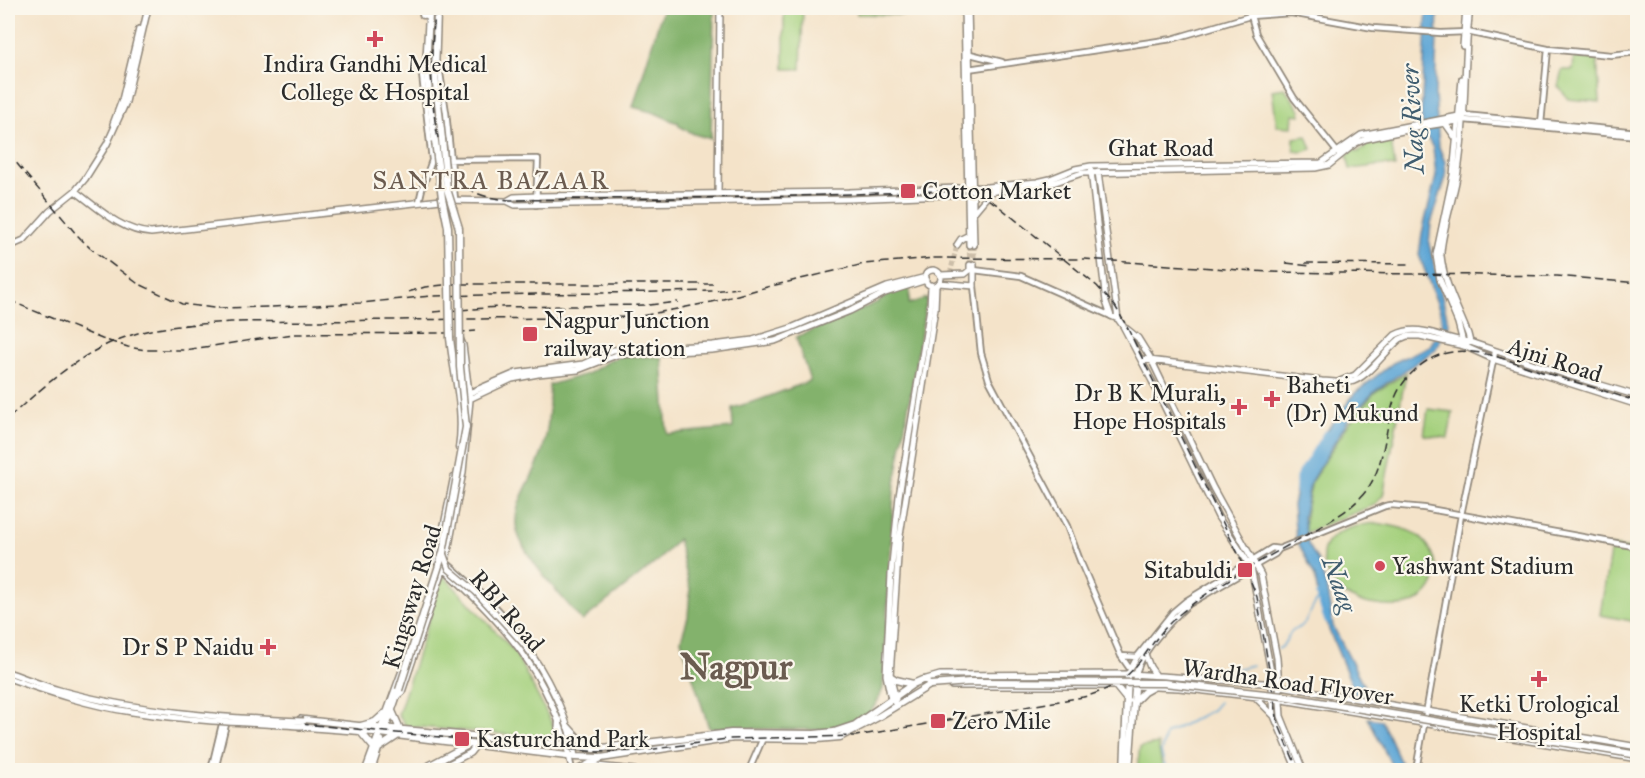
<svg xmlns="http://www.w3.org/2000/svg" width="1645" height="778" font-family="'IM FELL Great Primer',serif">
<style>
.green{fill:#a4d07d;stroke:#687e54;stroke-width:1.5}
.forest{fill:#83b26c;stroke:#576e4c;stroke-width:1.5}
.water{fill:#60a7d6;stroke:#466980;stroke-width:1.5}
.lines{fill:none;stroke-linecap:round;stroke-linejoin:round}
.stream{stroke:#60a7d6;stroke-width:1.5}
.river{stroke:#60a7d6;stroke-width:7}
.major-tunnel{stroke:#ccbea9;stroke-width:5;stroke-dasharray:5 2.5;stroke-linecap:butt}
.minor-casing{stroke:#90877a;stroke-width:8}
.major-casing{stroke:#90877a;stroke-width:8}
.highway-casing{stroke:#90877a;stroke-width:9}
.minor{stroke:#fff;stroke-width:4.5}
.major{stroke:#fff;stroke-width:5}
.highway{stroke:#fff;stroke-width:6}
.rail{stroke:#2b2b2b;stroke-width:1.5;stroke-dasharray:9 4.5;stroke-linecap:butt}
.major-bridge-casing{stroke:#90877a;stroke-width:8;stroke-linecap:butt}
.highway-bridge-casing{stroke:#90877a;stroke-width:9;stroke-linecap:butt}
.major-bridge{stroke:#fff;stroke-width:5}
.highway-bridge{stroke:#fff;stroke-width:6}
.poi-dot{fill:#d1495b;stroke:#fbf7ec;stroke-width:2}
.labels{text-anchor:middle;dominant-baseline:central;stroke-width:4.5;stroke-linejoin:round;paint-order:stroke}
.poi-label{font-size:24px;fill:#2b2b2b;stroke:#fbf7ec;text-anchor:start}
.street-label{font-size:24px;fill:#2b2b2b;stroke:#fbf7ec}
.water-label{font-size:26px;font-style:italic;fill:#405d6f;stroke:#fbf7ec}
.neighbourhood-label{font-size:26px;letter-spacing:1.5px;fill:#6b5c50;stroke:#fbf7ec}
.town-label{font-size:36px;font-weight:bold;fill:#6b5c50;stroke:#fbf7ec}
</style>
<rect width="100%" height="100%" fill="#fbf7ec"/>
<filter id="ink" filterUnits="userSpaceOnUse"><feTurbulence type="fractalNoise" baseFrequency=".0167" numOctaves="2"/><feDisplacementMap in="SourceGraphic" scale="12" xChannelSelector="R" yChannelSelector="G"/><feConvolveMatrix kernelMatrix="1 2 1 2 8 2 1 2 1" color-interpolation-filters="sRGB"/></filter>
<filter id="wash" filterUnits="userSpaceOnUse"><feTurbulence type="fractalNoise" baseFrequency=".008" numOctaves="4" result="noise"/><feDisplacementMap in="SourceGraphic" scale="24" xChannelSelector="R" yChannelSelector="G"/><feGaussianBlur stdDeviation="1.35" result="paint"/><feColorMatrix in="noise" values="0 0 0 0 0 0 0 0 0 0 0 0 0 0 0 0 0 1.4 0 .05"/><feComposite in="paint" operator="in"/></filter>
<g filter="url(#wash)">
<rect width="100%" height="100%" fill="#f4e3c9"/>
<path class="green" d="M784,8h19l-2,61h-17z
M857,8h45v7l-45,-1z
M1574,57l23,2 3,43 -32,-3 -10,-13 4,-16h11z
M1285,88l15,22v5l-7,-1 -1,13 -15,-1 -5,-36z
M1390,134l5,33 -10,-2 -35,4 -3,-13 7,-6 5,2 1,-2 4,-1 2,-5z
M1307,136l5,13 -10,3 -8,-1v-13z
M1406,373l-23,123 -9,9 -69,28v-17l7,-35 37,-58 16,-19 10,-12z
M1428,409l25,3 -5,26 -24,-3z
M1376,523c12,2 25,4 36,9 26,14 35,50 7,68 -14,9 -33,7 -49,4 -12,-2 -28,-9 -35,-19 -31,-42 3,-58 41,-62z
M1611,546l26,4v72l-37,-7z
M443,575l71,76 42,80 -4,7 -146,-12 -8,-11z
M1158,744l5,26h-26l3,-23z"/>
<path class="forest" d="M663,8h51l-3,131 -17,-5 -15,-8 -1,-4h-3l-20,-9 -22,-6z
M910,285l-1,19 18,-6 -33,192 -11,198c-9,29 -25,37 -54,42l-120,-2 -28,-88 7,-23 2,-28 -12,-50 -19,21 -77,61c-18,-23 -58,-63 -65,-90 -7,-28 20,-56 26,-82 6,-22 7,-42 6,-64l38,-11 23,-14 12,-4 40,1 5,77 66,-6 -1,-20 27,-8 51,-19 -14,-44 82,-35 14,-10z"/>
<path class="water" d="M1427,8h11l-3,87 4,52 6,15 1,15 -15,46 -2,21 20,81 -14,25 -60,41 -25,26 -39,64 -8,36 5,27 9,15 9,26 7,41 36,70 -13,-1 -27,-65 -5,-21 -6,-14 -3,-18 -19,-39 -3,-33 4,-19 33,-60 25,-33 38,-30 37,-17 12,-21 -1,-11 -22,-59 3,-22 14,-57 -3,-28 -9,-16 -3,-16z
M1368,718l13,2 23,50h-10z"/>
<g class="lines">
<path class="stream" d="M1278,649l4,-2 9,-15 13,-8 15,-28
M1227,677l9,-8 16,-4
M1166,770l-5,-18 5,-18 46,-24 7,-8"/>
<path class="river" d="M1299,491v-13l27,-44
M1319,595l9,26"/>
</g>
</g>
<g filter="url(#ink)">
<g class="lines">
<path class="major-tunnel" d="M969,245l1,20
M974,265v-20
M950,274l7,-29"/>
<defs>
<path id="minor" d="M1249,8l7,26 38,64 44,55
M970,54l32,8
M435,68l5,5 6,39 9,87
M968,69l204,-30 78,-23 41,-3 82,15 68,5 26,-1 81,17 63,6 27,-3
M1464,115l174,17
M1464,120l174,16
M1541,124l7,-75
M432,160l106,-1 -2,46
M419,202l3,-13 10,-29 -10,-85 4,-7
M974,270l47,6 90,40
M974,286l7,67 8,27 78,146 14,37 40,93 9,13
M448,564l43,38 34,37 2,7
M1121,656l16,1
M1128,674l9,-17 36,-45 13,-11 86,-53 7,1 106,-43 6,-1 33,3 214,39
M1136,674c5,-23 36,-55 53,-70l86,-50 4,-5
M569,756l3,14
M211,770l12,-50
M215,770l12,-50
M749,770l14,-32
M1416,770l45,-255 34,-163"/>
<path id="major" d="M964,8l5,237
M968,8l6,237
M1463,46l3,-38
M1462,79l-9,96 -17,80 4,25 18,43 6,23
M1445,123l12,17
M113,124l9,-24 17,-71
M1091,171l15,131 5,14 7,3 5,7 29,55 66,136 33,50 20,105 3,44 23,54
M1098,172l20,147
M75,191c23,17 46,40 76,42l290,-33 66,1 7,-4 23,-1 312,-4 138,-5 50,-5 13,-3 25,-10 16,-3 230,-3 40,-28 103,-20
M718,194l2,-186
M507,201l8,4 335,-6 118,-5 76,-8 38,-13 233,-5 14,-3 27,-22 10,-4 55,-12 43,-7
M975,211l15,-18
M957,245l4,-6 8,-4
M8,247l16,-7 26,-29 25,-20 10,-12 22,-35 19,-42 22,-94
M925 278a8 8 0 1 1 16 0a8 8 0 1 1-16 0Z
M941,275l24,-1 5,-4v-5
M939,283l35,3v-21
M1127,329l11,9 13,21 62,129 48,87 16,83 4,58 22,54
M1464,346l6,-4 -2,-8c-10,-26 -24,-50 -27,-78 -1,-19 14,-62 17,-85 9,-54 5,-109 12,-163
M1141,359l181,22c9,0 19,3 28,1 16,-2 36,-32 50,-43l7,-3h13l44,10 29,13 145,46
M1340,381l15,-6 40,-40c25,-13 49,5 75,7l94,32 74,22
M460,397l56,-24 67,-9 30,-14 100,-5 40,-5 38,-12 96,-41 39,-10
M461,403l51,-24 26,-5 40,-4 39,-15 95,-5 63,-9 75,-30 35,-18 41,-13
M443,568c60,54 107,107 126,188
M522,642c23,27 48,79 53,115
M1145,654l5,13 5,7
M923,680l17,-5 191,-1 132,9 375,64
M952,686h161
M1132,686l47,2 104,12 355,59
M397,696l5,-4 44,-130 17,-90 7,-72 -7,-55 -3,-7
M1254,696l19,19
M896,699l-6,-23 9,-134 36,-233 1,-24
M896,704l-5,-5 -5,-24 5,-101 8,-78 31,-188 1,-23
M300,719l81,9
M300,727l80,6
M588,765l46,5
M437,770l33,-17 4,-5"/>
<path id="highway" d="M422,8l1,7 14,-3 -2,63 7,64
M429,14l-3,53 9,74
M450,338c4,38 15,72 9,110
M437,562l17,-84
M890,676l6,4 17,4
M1115,685l13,16
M1135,701l9,-9 9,-5
M392,711l8,18
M361,726l14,-4 9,-8
M568,727l10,11 15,10
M381,728l137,12 76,9 137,-16 83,1 20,-2 21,-7 58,-41 9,-4h10
M385,730l13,-38
M360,731l14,17
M380,733l195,24 26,1 133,-20 83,1 23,-2 38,-20 52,-32
M553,744l5,-8 1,-16
M379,748l18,-12
M366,770l40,-109
M371,770l10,-30
M421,770l49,-26
M578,770l23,-12
M1124,770l4,-96
M1129,770l7,-96"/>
</defs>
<use href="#minor" class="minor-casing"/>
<use href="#major" class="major-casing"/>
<use href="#highway" class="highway-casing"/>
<use href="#minor" class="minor"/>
<use href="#major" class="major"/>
<use href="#highway" class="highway"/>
<path class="rail" d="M436,8c-5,36 -6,69 -2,105 6,51 19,84 76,87l257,-3 171,-6c21,-1 40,2 58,13l101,82 18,20 11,19 122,249 9,23 21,126 20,47
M8,153l69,82 13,13 47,35 45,21 32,4 58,-1 89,-4 70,-7 282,-5 25,-3
M1286,263l24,3
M1305,263l106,1
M408,292l17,-5 26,-3h262
M8,300l94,39 26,8 17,3h40l108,-16 152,-1 31,-2
M433,312l65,-5 151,-2 29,-3
M184,325l47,-3 405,-5 76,-15 55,-15 97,-23 70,-6 151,1 184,13 288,4 81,7
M8,418c42,-36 74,-69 130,-85 17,-5 37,-6 55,-9
M8,677l76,24 71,13 55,6 103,5 285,27 42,-1 87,-12 129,-3 227,-39c61,-15 57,-51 98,-84 38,-31 84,-54 127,-79 18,-11 38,-21 52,-36 26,-27 23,-64 34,-97 4,-12 11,-22 20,-30 38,-37 86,-13 128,1 32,10 64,19 96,30"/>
<defs>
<path id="major-bridge" d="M443,553l6,16 27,23 46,50
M8,672c17,6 34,13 51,18 79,22 163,28 245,31
M8,678c40,14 82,28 124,34 57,9 114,11 171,14"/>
<path id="highway-bridge" d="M435,141l7,57 6,29 2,111
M930,685l40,-3 194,1 119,13 355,59
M399,690l44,-137 23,-126 -6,-60 -1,-139 -12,-39 -5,-50"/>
</defs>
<use href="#major-bridge" class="major-bridge-casing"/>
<use href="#highway-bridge" class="highway-bridge-casing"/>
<use href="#major-bridge" class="major-bridge"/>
<use href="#highway-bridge" class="highway-bridge"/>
</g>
</g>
<g class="poi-dot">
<path d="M372 30h6v6h6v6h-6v6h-6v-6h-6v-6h6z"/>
<rect x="900" y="183" width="16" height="16" rx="3"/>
<rect x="522" y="326" width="16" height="16" rx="3"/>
<path d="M1269 390h6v6h6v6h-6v6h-6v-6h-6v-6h6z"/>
<path d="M1236 398h6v6h6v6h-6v6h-6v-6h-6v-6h6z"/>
<circle cx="1380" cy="566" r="6"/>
<rect x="1237" y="562" width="16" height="16" rx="3"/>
<path d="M265 638h6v6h6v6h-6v6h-6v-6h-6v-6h6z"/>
<path d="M1536 670h6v6h6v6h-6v6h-6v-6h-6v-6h6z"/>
<rect x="930" y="713" width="16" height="16" rx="3"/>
<rect x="454" y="731" width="16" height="16" rx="3"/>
</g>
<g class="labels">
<g class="poi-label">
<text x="375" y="64" text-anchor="middle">Indira Gandhi Medical<tspan x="375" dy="28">College &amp; Hospital</tspan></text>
<text x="922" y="191">Cotton Market</text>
<text x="544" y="320">Nagpur Junction<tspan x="544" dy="28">railway station</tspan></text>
<text x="1286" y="385">Baheti<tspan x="1286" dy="28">(Dr) Mukund</tspan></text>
<text x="1226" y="393" text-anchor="end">Dr B K Murali,<tspan x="1226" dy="28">Hope Hospitals</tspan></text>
<text x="1392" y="566">Yashwant Stadium</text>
<text x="1232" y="570" text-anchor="end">Sitabuldi</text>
<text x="254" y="647" text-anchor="end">Dr S P Naidu</text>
<text x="1539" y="704" text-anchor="middle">Ketki Urological<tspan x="1539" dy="28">Hospital</tspan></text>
<text x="952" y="721">Zero Mile</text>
<text x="476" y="739">Kasturchand Park</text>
</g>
<g class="street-label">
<text x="1161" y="148">Ghat Road</text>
<text transform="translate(1555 360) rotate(18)">Ajni Road</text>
<text transform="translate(412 597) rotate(-73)">Kingsway Road</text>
<text transform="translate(507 611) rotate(49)">RBI Road</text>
<text transform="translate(1288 682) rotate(8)">Wardha Road Flyover</text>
</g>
<g class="water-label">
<text transform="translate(1412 119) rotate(-93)">Nag River</text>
<text transform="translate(1340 584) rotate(70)">Naag</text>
</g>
<g class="neighbourhood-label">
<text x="491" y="180">SANTRA BAZAAR</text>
</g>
<g class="town-label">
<text x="736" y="667">Nagpur</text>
</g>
</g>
<rect width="1645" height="778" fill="none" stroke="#fbf7ec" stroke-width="30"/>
</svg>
